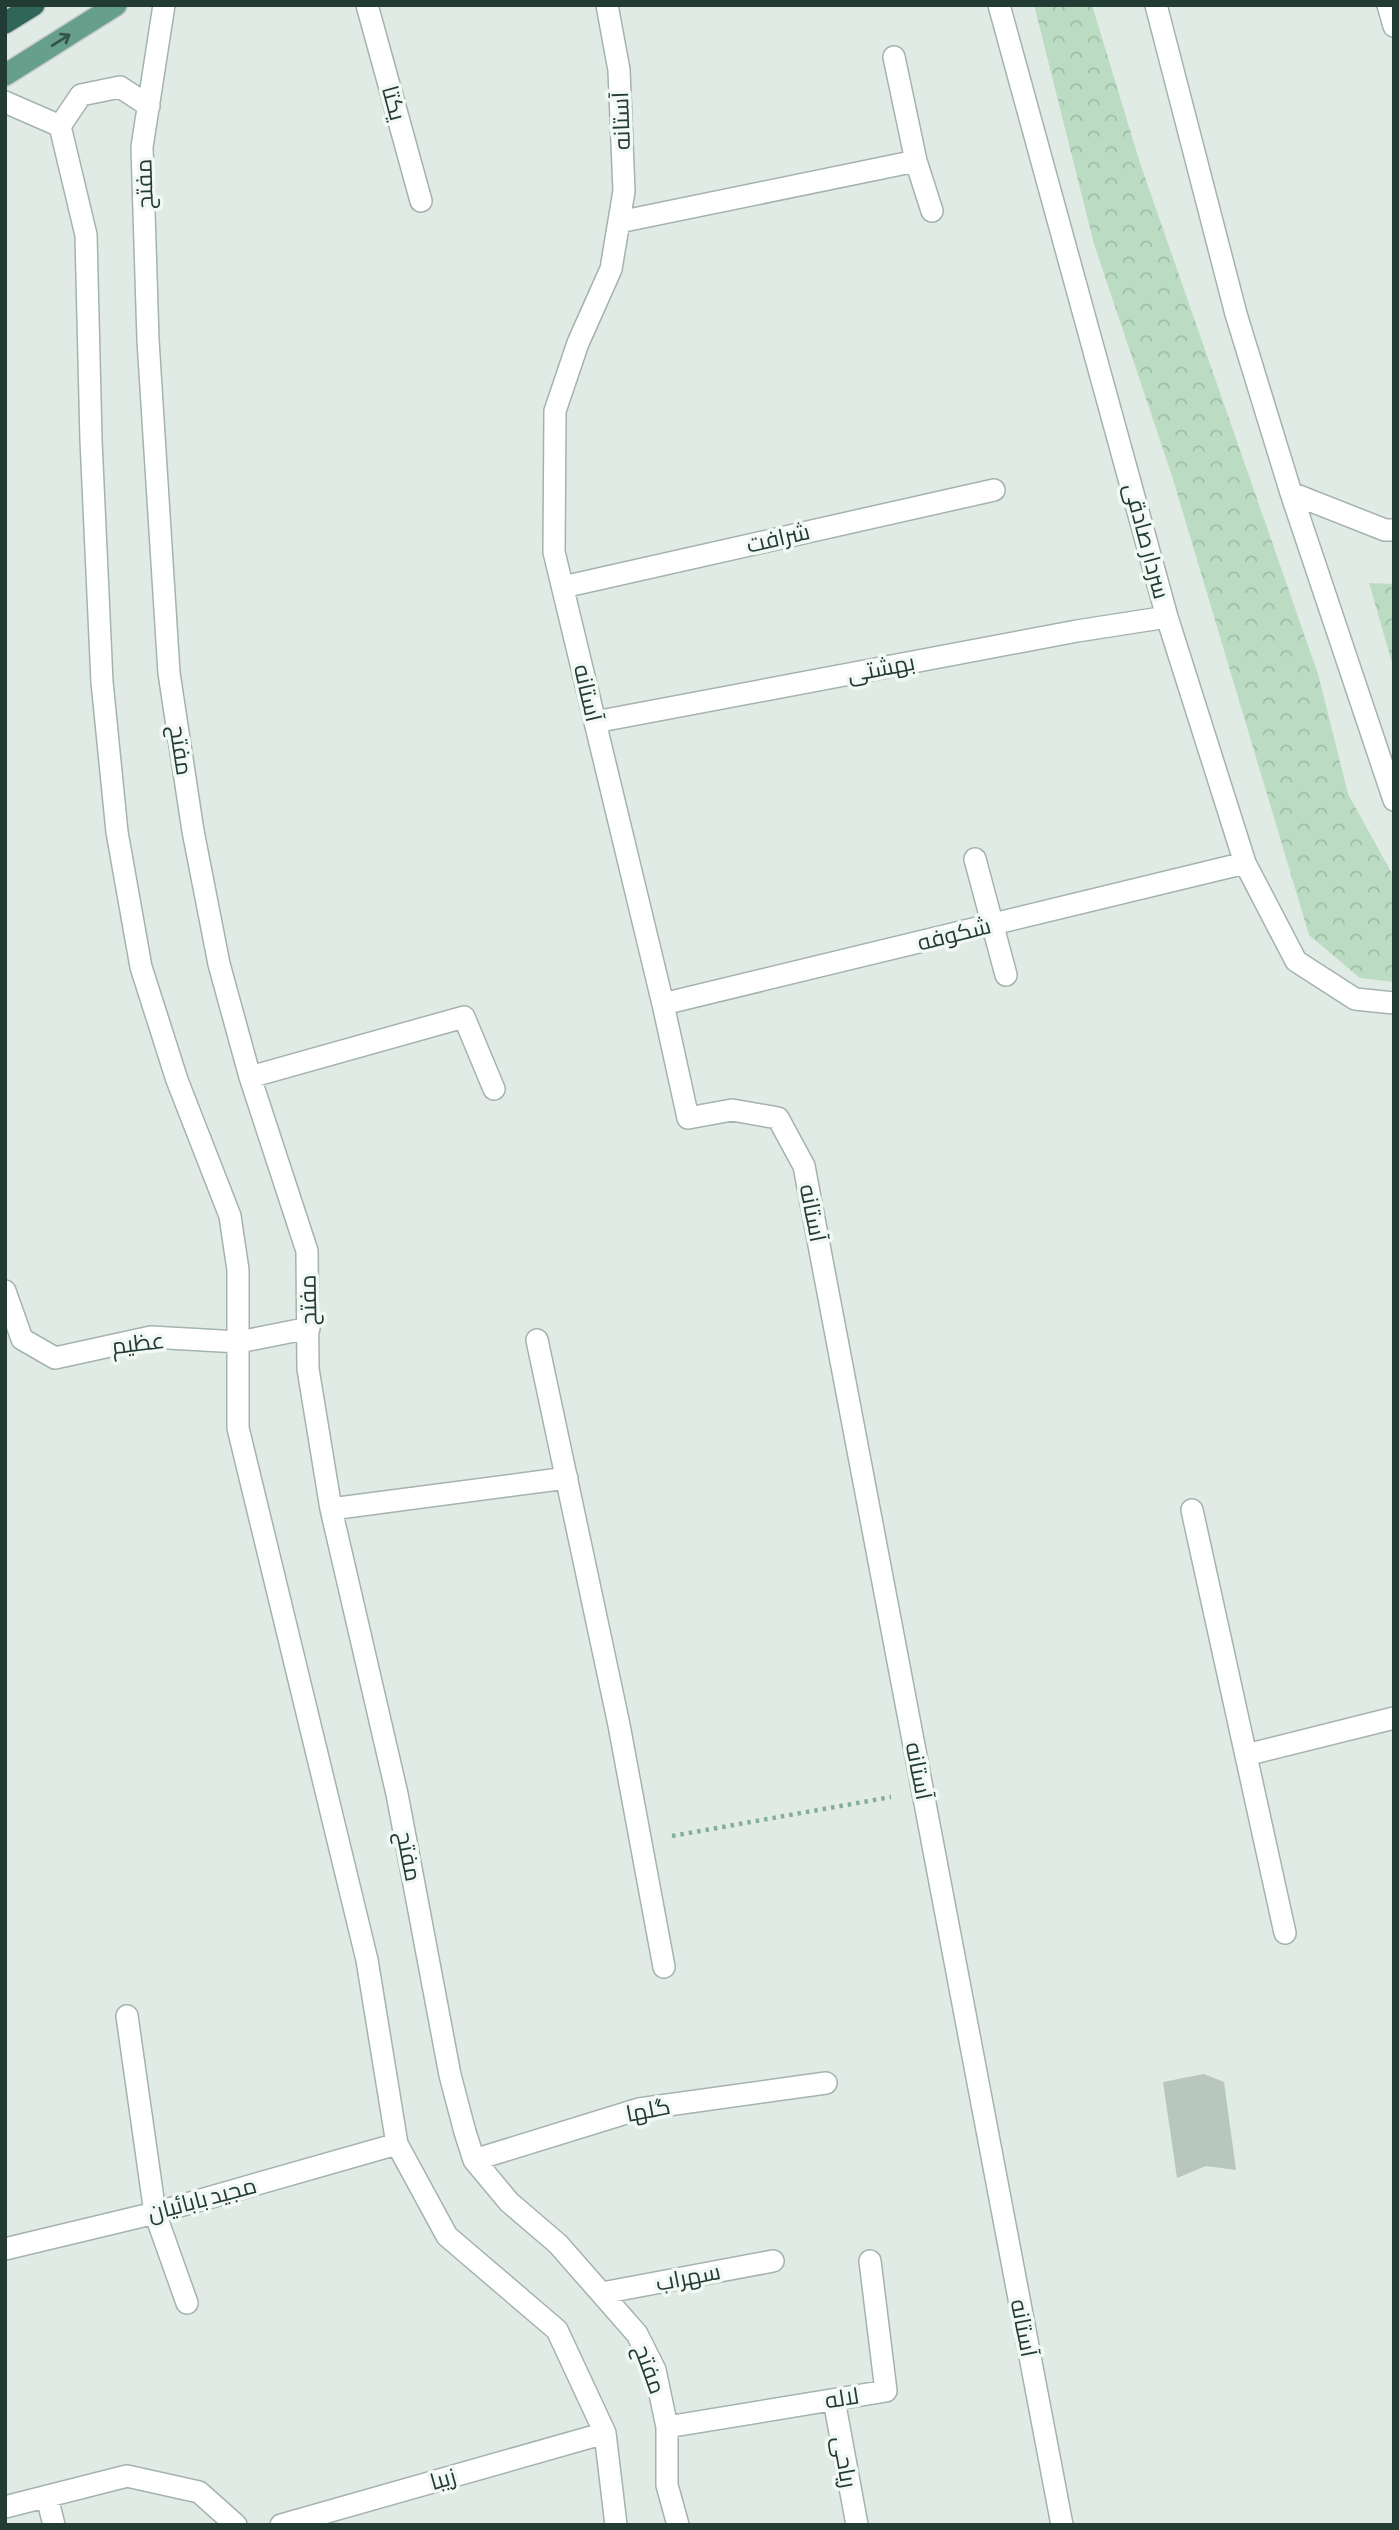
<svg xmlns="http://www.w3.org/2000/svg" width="1399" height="2530" font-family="'Asap Condensed',Cairo,sans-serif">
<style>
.forest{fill:url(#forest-crowns)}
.building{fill:#b7c6bf}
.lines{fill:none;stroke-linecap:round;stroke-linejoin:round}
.minor-casing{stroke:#a4b3ad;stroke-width:24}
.major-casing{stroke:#c1c8c6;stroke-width:24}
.highway-casing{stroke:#c1c8c6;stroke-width:24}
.path{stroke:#83ae9e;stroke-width:4.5;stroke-dasharray:3.5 5;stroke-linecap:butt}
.minor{stroke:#fff;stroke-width:21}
.major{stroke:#679f8d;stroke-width:21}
.highway{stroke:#2f6658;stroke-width:21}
.oneway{stroke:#33544a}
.labels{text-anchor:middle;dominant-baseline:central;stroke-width:7;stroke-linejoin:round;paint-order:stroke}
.street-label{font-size:23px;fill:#223b33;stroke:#f2f8f4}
</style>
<defs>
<pattern id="forest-crowns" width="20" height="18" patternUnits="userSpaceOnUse" patternTransform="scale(1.75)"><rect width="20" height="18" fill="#bbdcc2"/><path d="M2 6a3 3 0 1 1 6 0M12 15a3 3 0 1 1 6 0" fill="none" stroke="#a0bea7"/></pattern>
</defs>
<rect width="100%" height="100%" fill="#e1ebe6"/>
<path class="forest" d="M1034,5h58l48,158 178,511 30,120 46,83v105l-34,-4 -51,-43 -137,-459 -78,-232z
M1369,583l25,1v86z"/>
<path class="building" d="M1204,2074l20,8 12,88 -30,-4 -29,12 -14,-96z"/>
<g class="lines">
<defs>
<path id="minor" d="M164,5l-22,142 6,193 21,333 24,158 26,133 31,113 57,174 1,118 23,140 66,285 53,281 15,57 9,28 35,42 49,42 79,90 18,36 12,57v58l11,40
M367,5l54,196
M607,5l12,65 5,121 -13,78 -33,74 -23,68 -1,141 109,452 25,114 44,-8 46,8 26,48 258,1359
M999,5l168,612 78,246 51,98 59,38 39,4
M1156,5l80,309 55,179 103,307
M1388,5l6,21
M894,57l22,104 16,50
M5,102l55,24 26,109 5,205 11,242 15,150 24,135 36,113 53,136 8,54v158l129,532 30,184 50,92 110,94 48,103 11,92
M60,126l21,-31 39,-8 29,19
M619,222l297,-61
M1291,493l94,37h9
M563,587l431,-97
M595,722l482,-91 90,-14
M975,859l31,116
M663,1004l582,-141
M250,1077l214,-60 30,72
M5,1291l17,48 33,19 96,-21 88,5 70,-14
M537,1340l82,385 45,242
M331,1509l236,-31
M1192,1510l93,423
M1246,1755l148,-37
M127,2016l28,197 32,90
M474,2160l165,-51 187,-26
M5,2249l150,-36 242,-69
M602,2293l171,-32
M834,2400l23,125
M667,2427l219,-36 -16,-130
M47,2497l7,28
M5,2507l122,-31 72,16 37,33
M281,2525l324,-92"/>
<path id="major" d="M5,75l111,-70"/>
<path id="highway" d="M5,23l29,-18"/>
</defs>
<use href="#minor" class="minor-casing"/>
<use href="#major" class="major-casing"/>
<use href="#highway" class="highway-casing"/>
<path class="path" d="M672,1836l219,-39"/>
<use href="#minor" class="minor"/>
<use href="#major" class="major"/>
<use href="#highway" class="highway"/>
</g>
<defs><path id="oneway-shaft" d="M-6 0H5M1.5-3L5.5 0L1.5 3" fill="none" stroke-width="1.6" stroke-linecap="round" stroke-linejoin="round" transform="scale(1.75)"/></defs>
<use class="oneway" href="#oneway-shaft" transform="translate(61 40) rotate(-32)"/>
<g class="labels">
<g class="street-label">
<text transform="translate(394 103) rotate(75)">یکتا</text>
<text transform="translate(621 121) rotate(-92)">آستانه</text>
<text transform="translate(144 184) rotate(-92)">مفتح</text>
<text transform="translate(778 538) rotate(-13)">شرافت</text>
<text transform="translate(1147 541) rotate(75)">سردار صادقی</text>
<text transform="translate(881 668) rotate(-11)">بهشتی</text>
<text transform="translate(588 693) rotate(77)">آستانه</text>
<text transform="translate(181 750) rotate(81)">مفتح</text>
<text transform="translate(954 934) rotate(-14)">شکوفه</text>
<text transform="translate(813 1213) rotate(79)">آستانه</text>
<text transform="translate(308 1300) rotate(-91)">مفتح</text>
<text transform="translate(138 1343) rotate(-7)">عظیم</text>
<text transform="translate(919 1771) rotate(79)">آستانه</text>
<text transform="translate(409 1856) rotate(79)">مفتح</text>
<text transform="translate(648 2110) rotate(-11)">گلها</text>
<text transform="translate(202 2199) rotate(-15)">مجید بابائیان</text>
<text transform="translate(688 2277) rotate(-11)">سهراب</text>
<text transform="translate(1024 2328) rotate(79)">آستانه</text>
<text transform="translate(650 2369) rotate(70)">مفتح</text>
<text transform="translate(842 2398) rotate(-9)">لاله</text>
<text transform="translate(845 2462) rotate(80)">ریاحی</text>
<text transform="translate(443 2479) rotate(-16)">زیبا</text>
</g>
</g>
<rect width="1399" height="2530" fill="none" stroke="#223b33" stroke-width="14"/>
</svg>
